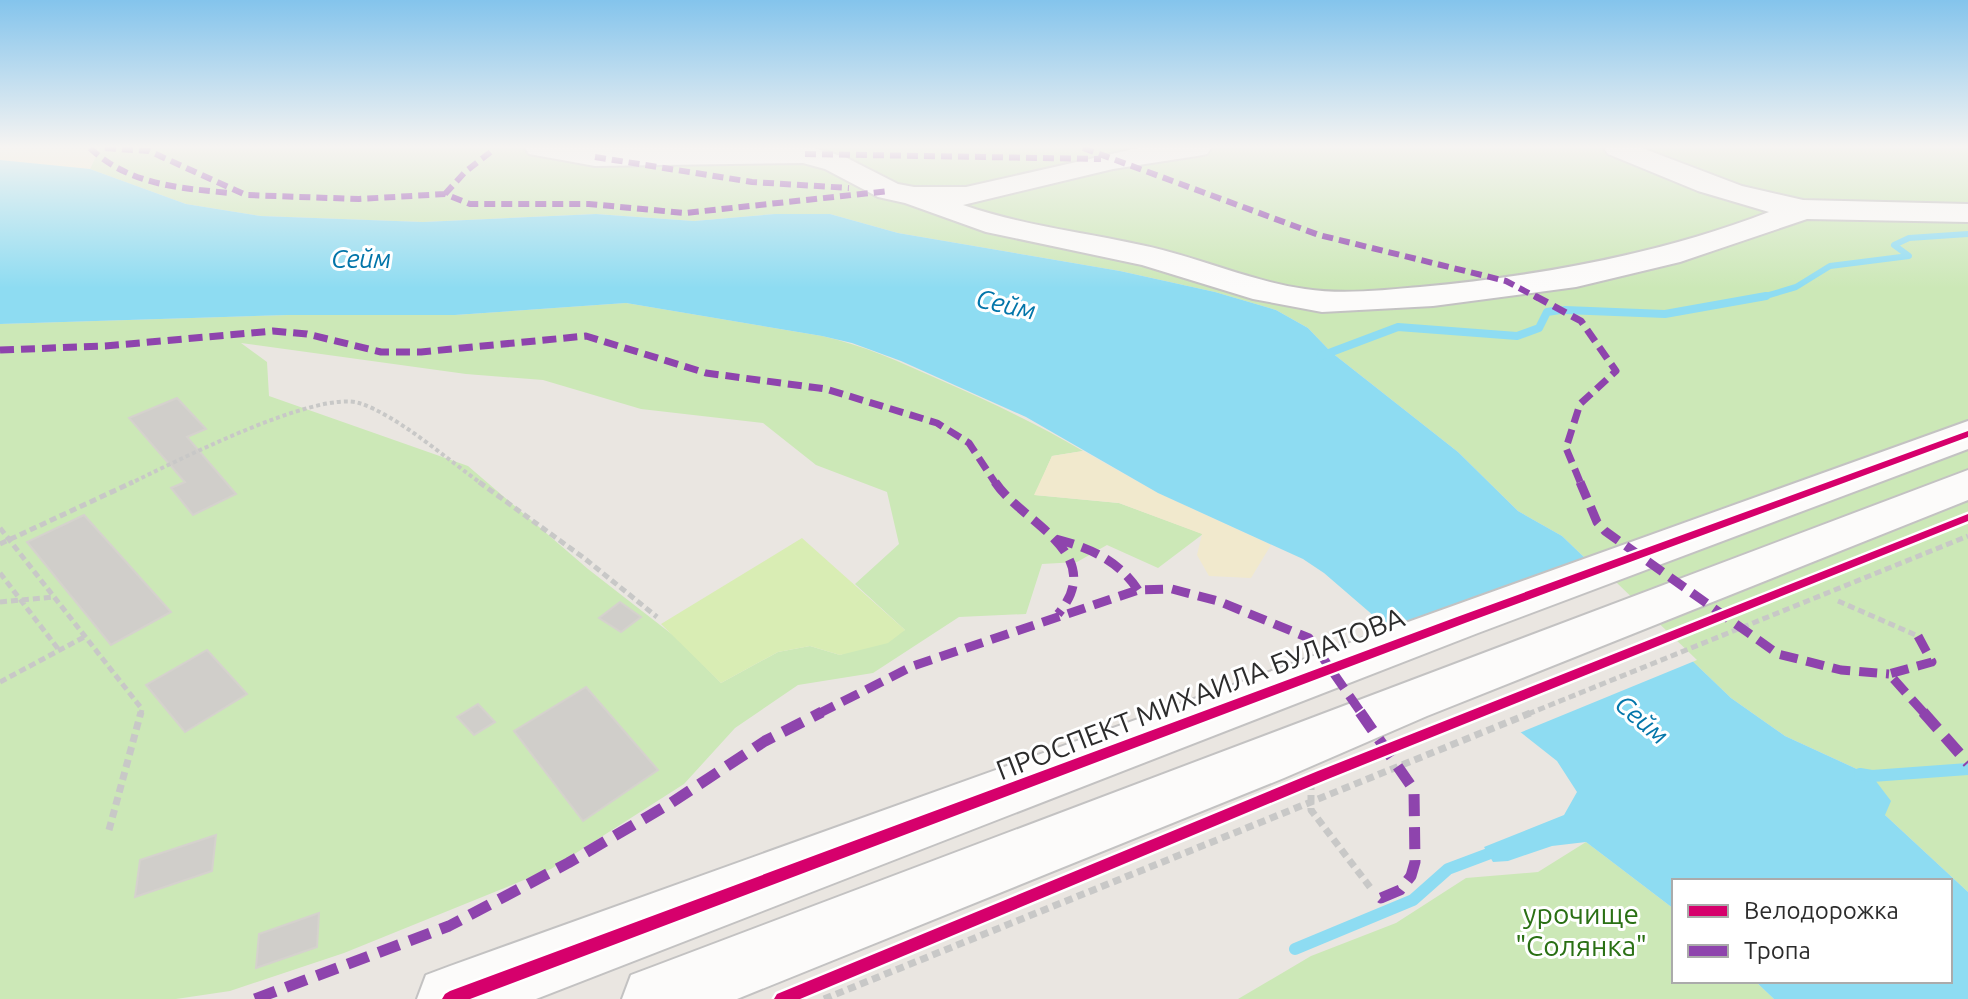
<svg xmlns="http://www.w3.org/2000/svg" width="1968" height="999" font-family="Ubuntu,sans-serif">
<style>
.green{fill:#cce8b7;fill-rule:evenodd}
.sand{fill:#f1e9cd}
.pitch{fill:#d9edb4}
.water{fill:#8edcf2}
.pier{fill:#eae6e1}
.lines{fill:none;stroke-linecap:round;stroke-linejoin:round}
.stream-far2{stroke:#8edcf2;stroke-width:6}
.stream-far1{stroke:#8edcf2;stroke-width:8}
.stream{stroke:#8edcf2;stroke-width:12}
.building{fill:#d0ceca;stroke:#d5d2cd;stroke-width:2}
.minor-casing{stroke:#c3c2c2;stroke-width:4}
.path-far2{stroke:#c8c8c7;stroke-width:4;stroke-dasharray:4 3;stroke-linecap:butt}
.path-far1{stroke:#c8c8c7;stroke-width:5;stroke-dasharray:7 4;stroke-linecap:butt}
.path{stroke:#c8c8c7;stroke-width:7;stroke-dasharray:8 5;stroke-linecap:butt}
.minor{fill:#fcfbfa;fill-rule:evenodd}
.quiet-far3{stroke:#8e44ad;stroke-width:6;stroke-dasharray:11 6;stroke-linecap:butt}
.quiet-far2{stroke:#8e44ad;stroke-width:7;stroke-dasharray:14 7;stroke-linecap:butt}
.quiet-far1{stroke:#8e44ad;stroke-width:9;stroke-dasharray:18 9;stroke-linecap:butt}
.quiet{stroke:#8e44ad;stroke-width:11;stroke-dasharray:22 11;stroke-linecap:butt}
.cycleway-casing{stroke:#fff;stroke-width:5}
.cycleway{fill:#d6006c;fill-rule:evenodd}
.labels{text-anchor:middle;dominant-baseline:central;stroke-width:6;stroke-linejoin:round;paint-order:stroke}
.water-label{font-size:26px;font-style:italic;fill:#0275a9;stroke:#fff}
.near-street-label{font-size:28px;fill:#2c2c2c;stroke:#fff}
.near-park-label{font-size:28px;fill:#2a7014;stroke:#fff}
</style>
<rect width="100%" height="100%" fill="#eae6e1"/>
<path class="green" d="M99,148h1869v744l-83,-77 -13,-39 -87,-40 -54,-38 -169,-162 -44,-25 -60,-59 -127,-100 -23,-24 -32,-18 -61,-18 -95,-21 -222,-38 -68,-19h-55l-81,7 -98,-7 -173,8 -162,-6 -75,-12 -96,-35z
M626,303l196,33c41,9 78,26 116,43 50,22 98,44 145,72l-31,5 -17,39 84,8 84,31 -45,34 -51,-23 -30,17 -35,2 -16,50 -67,3 -86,56 -75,12 -63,43 -51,56 -133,85 -207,84 -114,38 -54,8h-176v-675l288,-9h167zM241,343l225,31 77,6 98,29 122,14 53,42 71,27 12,52 -44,40 50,46 -65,25 -30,-9 -32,6 -57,31 -43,-44 -90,-70 -120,-103 -199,-70 -2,-34z
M1586,842l88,67v72h81l19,18h-536l73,-43 85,-33 70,-45 72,-6z"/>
<path class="sand" d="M0,148h100l-10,21 -90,-9z
M1083,451l75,42 113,52 -20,33 -42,-2 -12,-21 5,-21 -83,-31 -85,-8 18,-39z"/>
<path class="pitch" d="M802,538l103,92 -17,13 -48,12 -30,-9 -32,6 -57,31 -60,-59z"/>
<path class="water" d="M0,160l90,9 96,35 75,12 162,6 173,-8 98,7 81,-7h55l68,19 222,38 95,21 61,18 32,18 23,24 127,100 60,59 44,25 169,162 54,38 87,40 19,25 -6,14 83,77v107h-194l-19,-18h195v-100h-276v28l-88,-67 -34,4 -44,15 -15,1 -9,-15 80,-32 13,-23 -20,-31 -175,-138 -58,-50 -21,-14 -145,-66 -132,-76 -125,-56 -49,-18 -30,-7 -196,-33 -171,12h-167l-288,9z"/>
<path class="pier" d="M1591,558l106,102 -180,74 -131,-102z"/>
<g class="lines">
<path class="stream-far2" d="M1759,298l37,-11 34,-21 79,-10 -15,-11 15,-7 59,-4"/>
<path class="stream-far1" d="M1565,310l100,4 101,-18
M1321,356l77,-29 119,9 22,-8 8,-16 13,-2"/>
<path class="stream" d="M1860,774l12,2 96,-7
M1295,949l118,-49 35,-31 40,-15"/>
</g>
<path class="building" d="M177,398l29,31 -19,8 49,57 -43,21 -22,-27 14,-6 -56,-64z
M84,515l87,97 -60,33 -84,-103z
M620,602l21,15 -20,15 -22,-14z
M207,650l40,44 -62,38 -39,-47z
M586,687l72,83 -75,51 -69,-90z
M478,704l17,18 -21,13 -17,-18z
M216,835l-4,36 -77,26 5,-37z
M319,913l-2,34 -61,21 3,-34z"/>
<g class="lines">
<defs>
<path id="minor" d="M525,148h289l31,9 53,27 16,3h52l172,-39h73l-4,6 -10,2 -84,13 -150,36c58,20 118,27 178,40 55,11 108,36 164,44 38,6 77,1 115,-2 119,-11 237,-32 349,-75l-71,-21 -90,-37 -4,-6h38l100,38 61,14 165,4v18l-161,-3 -127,43 -104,25 -143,19 -111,6 -69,-13 -111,-34 -156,-33 -81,-29 -27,-6 -53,-28 -22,-6 -208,3 -66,-12z
M1968,421v28l-490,184 -942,366h-119l9,-24 24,-9z
M1968,470v30l-541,216 -143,62 -547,221h-115l9,-24 24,-9z"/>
</defs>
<use href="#minor" class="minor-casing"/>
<path class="path-far2" d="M129,484c44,-21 186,-94 230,-81 38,12 89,57 123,81"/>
<path class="path-far1" d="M479,482l105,76 73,59
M0,528l142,181 -1,5
M0,544l133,-62
M0,573l59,77
M1838,601l80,35
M0,602l54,-5
M0,682l86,-46
M1528,714l440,-178"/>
<path class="path" d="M1311,782v28l62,81
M109,830l32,-118
M824,999l709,-287"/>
<use href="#minor" class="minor"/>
<path class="quiet-far3" d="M90,148c39,37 89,40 140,45
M105,148l44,3 97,44 113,4 86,-5 25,10h119l96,9 204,-22
M1083,148l236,87 187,46 32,17
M805,154l296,5
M595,157l157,25 97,6
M445,194l21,-23 26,-20 -1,-3"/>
<path class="quiet-far2" d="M1535,296l46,25 35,50 -36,33 -14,44 15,36
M0,350l105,-4 168,-15 34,3 74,18h40l165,-16 120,37 120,16 111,34 32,20 27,41"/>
<path class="quiet-far1" d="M995,482c27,41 114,71 63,132
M1580,482l17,40 8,9 173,123 63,16 48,4
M1056,539c34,9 62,21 82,51
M1918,636l14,26 -43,12 36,40
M818,714l95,-48 225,-76 34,-1 46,12 91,37 53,76"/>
<path class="quiet" d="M1360,712l54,78 1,72 -4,14 -11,14 -19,8 -8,-7
M1923,712l45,51
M255,999l194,-73 119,-63 103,-60 94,-62 57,-29"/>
<defs>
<path id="cycleway" d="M1968,431v6l-503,186 -995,376h-28l3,-5 5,-3 1007,-374z
M1968,514v7l-640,258 -528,220h-26l3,-5 541,-223z"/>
</defs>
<use href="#cycleway" class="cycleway-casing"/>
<use href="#cycleway" class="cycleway"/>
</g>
<linearGradient id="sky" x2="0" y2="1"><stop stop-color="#84c4ec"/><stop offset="0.51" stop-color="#f6f4f2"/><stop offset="1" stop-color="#f6f4f2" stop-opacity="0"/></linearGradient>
<rect width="1968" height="288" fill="url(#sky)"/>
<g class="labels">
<g class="water-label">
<text x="361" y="258">Сейм</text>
<text transform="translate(1006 304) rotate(13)">Сейм</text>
<text transform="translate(1642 719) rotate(40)">Сейм</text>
</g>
<g class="near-street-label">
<text transform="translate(1200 693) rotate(-21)">ПРОСПЕКТ МИХАИЛА БУЛАТОВА</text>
</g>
<g class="near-park-label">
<text x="1581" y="913">урочище<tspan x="1581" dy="32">"Солянка"</tspan></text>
</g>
</g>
<rect x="1672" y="879" width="280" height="104" fill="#ffffff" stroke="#ababab" stroke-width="2"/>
<rect x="1688" y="905" width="40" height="12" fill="#d6006c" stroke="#ababab" stroke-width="2"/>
<text x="1744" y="919" font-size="24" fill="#2c2c2c">Велодорожка</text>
<rect x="1688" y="945" width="40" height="12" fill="#8e44ad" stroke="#ababab" stroke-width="2"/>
<text x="1744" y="959" font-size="24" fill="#2c2c2c">Тропа</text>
</svg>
